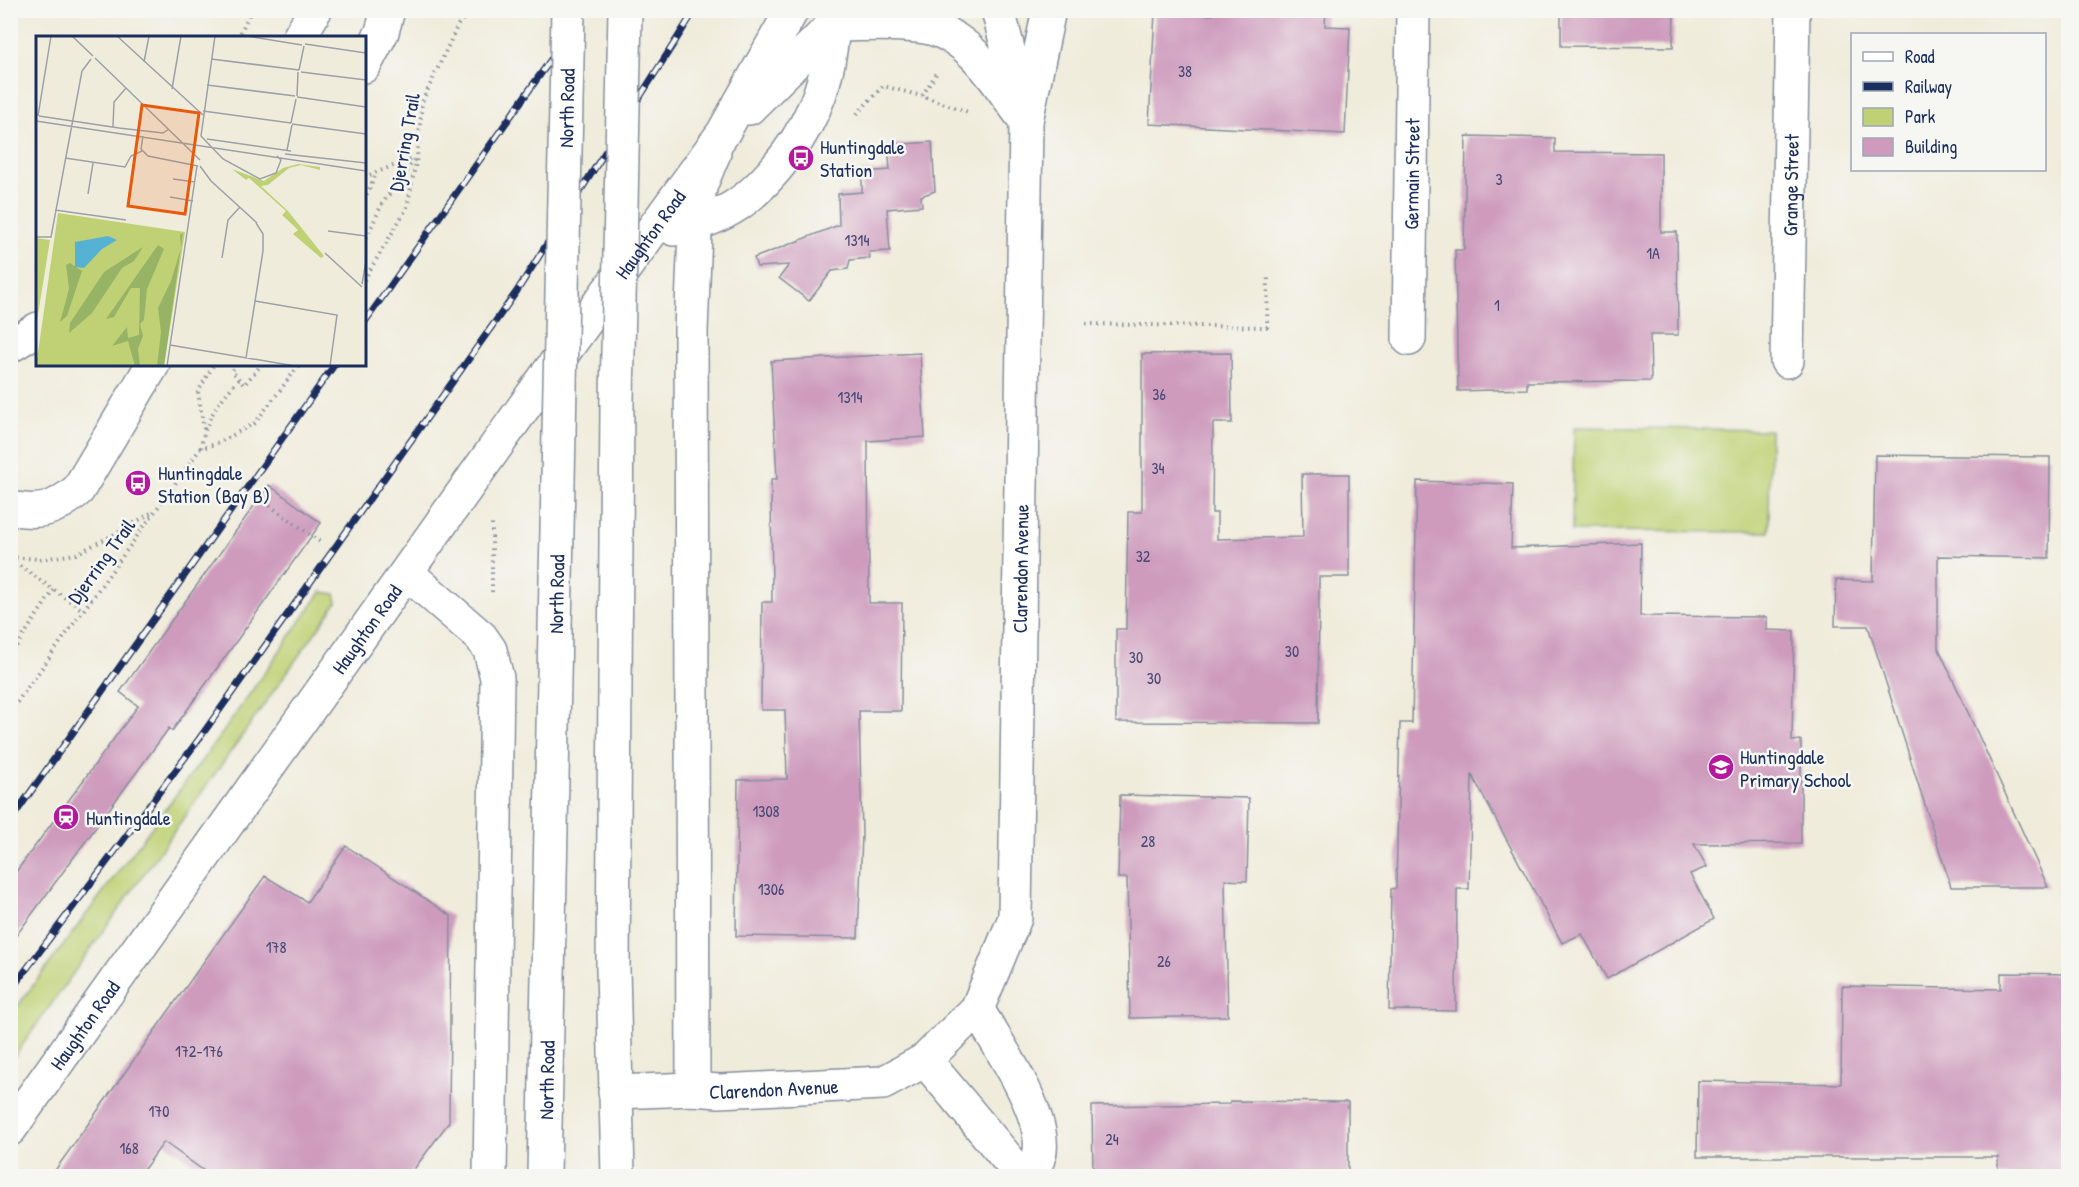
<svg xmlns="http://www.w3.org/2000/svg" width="2079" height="1187" font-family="'Patrick Hand',sans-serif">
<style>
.green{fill:#bfd174;stroke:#6d8069;stroke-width:1.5}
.building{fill:#ce9bbd}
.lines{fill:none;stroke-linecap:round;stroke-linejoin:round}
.minor-casing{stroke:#868e9c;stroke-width:36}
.major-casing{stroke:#868e9c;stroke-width:36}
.highway-casing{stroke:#868e9c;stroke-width:36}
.path{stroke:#868e9c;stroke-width:4;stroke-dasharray:1.5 4.5;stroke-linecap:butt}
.minor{stroke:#fff;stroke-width:33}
.major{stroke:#fff;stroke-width:33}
.highway{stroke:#fff;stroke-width:33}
.rail-casing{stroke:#1b2f5e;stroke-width:7}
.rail{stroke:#f6f6f2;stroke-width:4.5;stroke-dasharray:14;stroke-linecap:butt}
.highway-bridge-casing{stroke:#868e9c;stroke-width:36;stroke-linecap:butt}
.highway-bridge{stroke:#fff;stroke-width:33}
.labels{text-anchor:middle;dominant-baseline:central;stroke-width:5;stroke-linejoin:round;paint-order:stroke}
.number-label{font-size:16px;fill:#484a76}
.street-label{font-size:20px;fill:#1b2f5e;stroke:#f6f6f2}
.poi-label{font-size:20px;fill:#1b2f5e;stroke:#f6f6f2;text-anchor:start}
.inset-road{fill:none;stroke:#9ba0a9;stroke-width:1.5}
.view{fill:#e8590c;fill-opacity:0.15;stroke:#e8590c;stroke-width:3}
.inset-edge{fill:none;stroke:#1b2f5e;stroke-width:3}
</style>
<rect width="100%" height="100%" fill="#f6f6f2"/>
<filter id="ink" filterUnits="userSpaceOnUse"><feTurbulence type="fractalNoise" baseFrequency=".0167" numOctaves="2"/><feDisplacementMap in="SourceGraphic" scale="12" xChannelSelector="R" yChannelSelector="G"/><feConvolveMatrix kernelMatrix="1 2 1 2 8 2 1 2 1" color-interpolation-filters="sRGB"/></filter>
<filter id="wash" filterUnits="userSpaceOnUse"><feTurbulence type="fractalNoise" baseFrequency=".008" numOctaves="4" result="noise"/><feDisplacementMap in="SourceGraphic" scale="24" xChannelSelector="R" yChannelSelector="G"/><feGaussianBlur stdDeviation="1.35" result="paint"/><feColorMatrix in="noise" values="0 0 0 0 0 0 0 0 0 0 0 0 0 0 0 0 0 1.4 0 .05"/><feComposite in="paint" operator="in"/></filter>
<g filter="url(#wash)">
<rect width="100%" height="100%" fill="#f0ecdb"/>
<path class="green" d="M1574,427l196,3 -1,102 -197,-1z
M321,592l14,2 2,8 -326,459v-46l212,-283z"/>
<g id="blocks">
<path class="building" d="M1213,10h113l-1,16 25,1 -5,107 -196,-10 6,-112 58,3z
M1561,10h113l-1,37 -112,-1z
M1466,136l89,2v14l106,1v79h16l1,103h-28l1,46 -124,1v7l-69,2 -3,-141h9z
M932,142l3,49 -14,5 1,10 -35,3 3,42 -21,1 1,6 -20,2 -2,9 -16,2 -23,30 -30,-23 10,-13 -32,2 -3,-9 85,-33 -1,-31 24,-2v-20l28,-2 -2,-25z
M920,353l5,84 -57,4 1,162h33l-1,108h-42l3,124 -4,103 -122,-2 2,-156 49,-1 -2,-69h-24l1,-108h10l-1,-123h6l-6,-118z
M1231,353l1,70h-19l-1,90h5v26l86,-2 -1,-63h47v103h-30l-1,146 -202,-1v-93h10l2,-117h14v-158z
M1875,455l175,2 -1,101 -111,-2v91l110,240h-97l-83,-261h-33l1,-46 37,1z
M1417,481l96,3 -2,64 130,-5 -1,73 127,1v13l27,1 -2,110 9,-1v103l-107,1 13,23 -17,7 24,45 -107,60 -25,-45 -20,9 -90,-168 -3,114h-12l-1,122 -67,-1 2,-121 5,-1 4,-165h12z
M269,485l52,38 -149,208 -3,-3 -159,216v-64l128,-174 -18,-14z
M1120,795l129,3 -2,83 -22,-1 3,136 -98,2 -3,-140h-9z
M346,846l105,70 -2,206 -40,54h-198l-47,-34 -25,34h-88l214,-300 42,26z
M2001,973l66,1 -2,202h-67v-19h-301l1,-76 143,3 1,-98 159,3z
M1230,1101l118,1v74h-255l-1,-70 138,-2z"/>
</g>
</g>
<g filter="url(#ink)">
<use href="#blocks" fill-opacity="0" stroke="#868e9c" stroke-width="1.5"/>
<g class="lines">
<defs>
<g id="minor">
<path d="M299,38l16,-28"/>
<path d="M364,66l18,-34 6,-22"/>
<path d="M674,229c52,-10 80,-31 112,-73 31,-42 43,-79 47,-131"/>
<path id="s1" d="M1409,339l4,-329"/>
<path d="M10,346l28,-17"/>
<path id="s2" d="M1787,361l6,-351"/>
<path d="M10,508c31,6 44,2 68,-18l75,-126"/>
<path d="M977,1009c20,34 68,103 63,142 -1,9 -6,17 -10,25"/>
<path d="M925,1060l97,116"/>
<path d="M693,1089l-2,-758 5,-123 5,-24 13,-31"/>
</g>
<g id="major">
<path d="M998,10l25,98"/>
<path d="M833,25c30,0 62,-3 92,2 47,8 74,59 101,94"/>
<path d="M749,108l99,-98"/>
<path d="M407,573l74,64 9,13 7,28 -7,498"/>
<path id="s3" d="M615,1092l78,-3 26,2 164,-8 42,-23 52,-51 38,-91 11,-797 23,-111"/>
<path id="s4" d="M10,1129l526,-739 187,-257 69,-123"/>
</g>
<g id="highway">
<path d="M617,400l-4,569 5,207"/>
<path id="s5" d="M544,1176l14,-696"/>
</g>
</defs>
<use href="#minor" class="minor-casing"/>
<use href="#major" class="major-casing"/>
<use href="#highway" class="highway-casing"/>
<path class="path" d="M238,38l13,-28
M936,74l-14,22 46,16
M857,114l26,-28 39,10
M364,177l50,-19
M364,200l12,-26
M364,243l18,-39 32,-44
M364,280l43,-72 10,-51 5,-55 36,-77 13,-15
M1086,324l181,3 1,-53
M237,364l-5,7 12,14 18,-21
M204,429l-6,-37 16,-28
M201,448c5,-31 18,-46 38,-69
M255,495l68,49
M10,557l30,2 36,-5 47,-24 31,-19
M10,559l74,52
M10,570l5,-7
M492,592v-68
M13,651l41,-61
M10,712l190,-263 20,-7 35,-19 45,-59"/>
<use href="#minor" class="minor"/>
<use href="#major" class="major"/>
<use href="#highway" class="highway"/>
<defs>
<path id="rail" d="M364,323l222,-313
M10,821l325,-457
M10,991l189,-252 318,-448 178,-281"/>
</defs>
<use href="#rail" class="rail-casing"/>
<use href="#rail" class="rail"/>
<defs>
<g id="highway-bridge">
<path d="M617,400l8,-390"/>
<path id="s6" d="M558,480l10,-470"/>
</g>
</defs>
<use href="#highway-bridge" class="highway-bridge-casing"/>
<use href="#highway-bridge" class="highway-bridge"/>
</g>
</g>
<defs>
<symbol id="bus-disc" viewBox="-11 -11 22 22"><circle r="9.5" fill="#b5179e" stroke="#f6f6f2"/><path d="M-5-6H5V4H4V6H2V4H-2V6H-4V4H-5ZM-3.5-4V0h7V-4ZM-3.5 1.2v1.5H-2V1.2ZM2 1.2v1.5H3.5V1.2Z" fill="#fff"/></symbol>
<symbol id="school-disc" viewBox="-11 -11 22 22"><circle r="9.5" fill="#b5179e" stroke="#f6f6f2"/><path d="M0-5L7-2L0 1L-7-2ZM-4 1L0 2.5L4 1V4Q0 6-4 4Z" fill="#fff"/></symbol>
<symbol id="station-disc" viewBox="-11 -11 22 22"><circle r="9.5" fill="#b5179e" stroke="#f6f6f2"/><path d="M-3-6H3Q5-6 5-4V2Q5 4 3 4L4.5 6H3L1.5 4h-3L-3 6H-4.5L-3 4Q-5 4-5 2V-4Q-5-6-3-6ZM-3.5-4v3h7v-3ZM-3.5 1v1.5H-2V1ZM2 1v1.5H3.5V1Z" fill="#fff"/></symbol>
</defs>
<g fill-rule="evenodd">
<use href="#bus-disc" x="786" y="143" width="30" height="30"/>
<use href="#bus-disc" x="123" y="468" width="30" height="30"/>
<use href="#school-disc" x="1706" y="752" width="30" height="30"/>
<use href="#station-disc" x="51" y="802" width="30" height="30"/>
</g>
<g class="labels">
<g class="number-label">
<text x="1185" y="71">38</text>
<text x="1499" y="179">3</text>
<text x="857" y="240">1314</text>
<text x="1653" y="253">1A</text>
<text x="1497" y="305">1</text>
<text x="1159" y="394">36</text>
<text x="850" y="397">1314</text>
<text x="1158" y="468">34</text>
<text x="1143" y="556">32</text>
<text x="1292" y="651">30</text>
<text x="1136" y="657">30</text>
<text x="1154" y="678">30</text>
<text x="766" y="811">1308</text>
<text x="1148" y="841">28</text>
<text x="771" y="889">1306</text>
<text x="276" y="947">178</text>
<text x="1164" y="961">26</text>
<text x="199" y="1051">172-176</text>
<text x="159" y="1111">170</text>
<text x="1112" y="1139">24</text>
<text x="129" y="1148">168</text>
</g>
<g class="street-label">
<text stroke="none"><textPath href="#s6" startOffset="372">North Road</textPath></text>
<text transform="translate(404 142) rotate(-80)">Djerring Trail</text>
<text stroke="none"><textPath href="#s1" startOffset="165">Germain Street</textPath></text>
<text stroke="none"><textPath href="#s2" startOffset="176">Grange Street</textPath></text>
<text stroke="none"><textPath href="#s4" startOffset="1100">Haughton Road</textPath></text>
<text transform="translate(101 561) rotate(-54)">Djerring Trail</text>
<text stroke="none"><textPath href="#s3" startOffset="837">Clarendon Avenue</textPath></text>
<text stroke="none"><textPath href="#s5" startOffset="582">North Road</textPath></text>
<text stroke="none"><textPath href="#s4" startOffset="614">Haughton Road</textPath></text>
<text stroke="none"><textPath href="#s4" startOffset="128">Haughton Road</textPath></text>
<text stroke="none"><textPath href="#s5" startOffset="96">North Road</textPath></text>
<text stroke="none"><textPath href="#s3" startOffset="159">Clarendon Avenue</textPath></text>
</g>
<g class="poi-label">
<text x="820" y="146">Huntingdale<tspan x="820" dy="23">Station</tspan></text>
<text x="158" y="472">Huntingdale<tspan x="158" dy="23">Station (Bay B)</tspan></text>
<text x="1740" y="756">Huntingdale<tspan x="1740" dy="23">Primary School</tspan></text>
<text x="86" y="817">Huntingdale</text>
</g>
</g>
<g transform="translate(36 36)">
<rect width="330" height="330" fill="#f0ecdb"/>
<path d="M262,128l22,3v3l-19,-5 -12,3 -21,17 -7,1 27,25 36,45 -3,2 -28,-24 5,-4 -16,-15 4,-4 -37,-33 -3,2 -14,-11 32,12 19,-13zM22,177l127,19 -21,134h-128zM0,202l14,2 -14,87z" fill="#bfd174"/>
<path d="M147,197l-19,133h-7l4,-34 -3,-24 13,-27 10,-33 -1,-13zM122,209l6,4 -17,40 -3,31 -4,4 3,12 -5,13 2,17h-5l-7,-25 -16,5 15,-19 1,11 11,-3 1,-47h-9l-17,29 -8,2zM107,211l-9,14 -12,7 -30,45 -23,20 1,-10 34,-51zM34,227l12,8 -15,45 -7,6 9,-33 -3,-24z" fill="#97b366"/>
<path d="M72,200l9,4 -15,9 -18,19 -9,-1v-25z" fill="#56b2d4"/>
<path class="inset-road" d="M36,0l21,20M81,0l86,79M179,0l-14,100 22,23 37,20 16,-6 5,-13 -4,-4M211,0l55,9M269,8l61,9M59,22l31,30M175,23l88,11M108,26l5,-26M263,34l5,-24M265,36l65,8M171,49l88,11M136,53l9,-53M261,60l1,-24M261,61l69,10M167,75l88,12M2,80l13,-80M3,80l80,12M0,85l330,50M255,87l5,-24M256,88l74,10M77,91l1,-25 12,-14 74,72M83,92l44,5 6,-4M107,100l-2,13 7,7 50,10M171,103l84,12M251,114l5,-25M249,118l81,9M29,122l60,9 6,-11 11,-5M164,130l11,15 46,42M137,143l22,3M52,158l5,-31M134,161l23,4M19,174l71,10M292,195l38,5M0,201h15l31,-166 9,-12M289,217l37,34M186,222l6,-38 12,-13M326,248l4,-23M219,265l82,14 -7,51M134,309l125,21M210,322l17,-107v-17l-7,-11M131,330l30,-200"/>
<path class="view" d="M106,69l57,8 -14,101 -57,-8z"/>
<rect width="330" height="330" class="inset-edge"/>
</g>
<rect width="2079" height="1187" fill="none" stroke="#f6f6f2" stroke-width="36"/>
<rect x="1851" y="33" width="195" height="138" fill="#f6f6f2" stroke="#9ea6b7" stroke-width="1.5"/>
<rect x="1863" y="52" width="30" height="9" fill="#ffffff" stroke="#9ea6b7" stroke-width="1.5"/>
<text x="1905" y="63" font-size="18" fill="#1b2f5e">Road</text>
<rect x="1863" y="82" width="30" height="9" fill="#1b2f5e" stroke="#9ea6b7" stroke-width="1.5"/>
<text x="1905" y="93" font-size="18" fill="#1b2f5e">Railway</text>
<rect x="1863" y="108" width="30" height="18" fill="#bfd174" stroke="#9ea6b7" stroke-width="1.5"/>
<text x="1905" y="123" font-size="18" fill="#1b2f5e">Park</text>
<rect x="1863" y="138" width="30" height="18" fill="#ce9bbd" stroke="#9ea6b7" stroke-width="1.5"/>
<text x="1905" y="153" font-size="18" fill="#1b2f5e">Building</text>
</svg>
